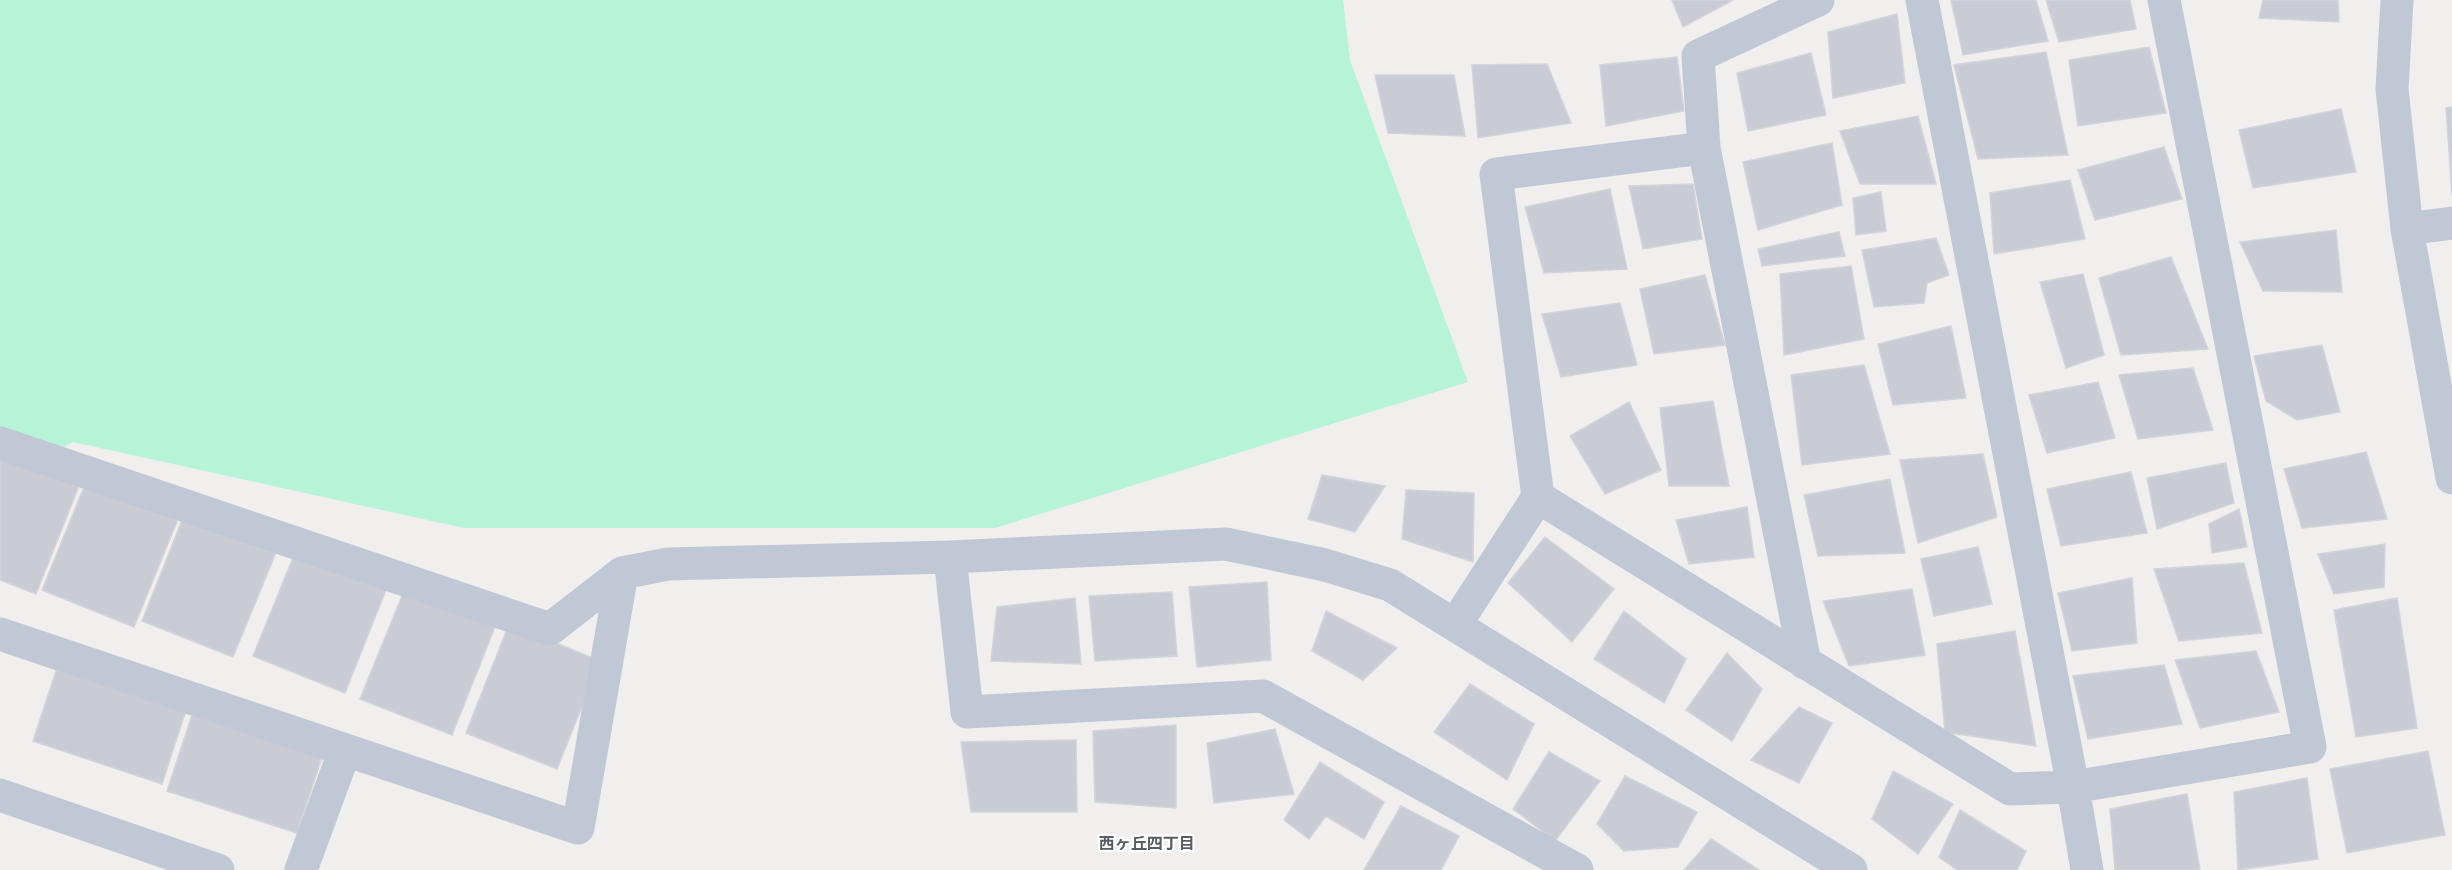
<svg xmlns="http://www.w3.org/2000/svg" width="2452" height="870" font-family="'DejaVu Sans','Noto Sans JP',sans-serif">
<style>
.green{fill:#b7f4d7}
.building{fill:#caccd5;stroke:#d2d3db;stroke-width:1.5}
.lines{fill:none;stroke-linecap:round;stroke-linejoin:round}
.minor{stroke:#c0c8d5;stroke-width:33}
.labels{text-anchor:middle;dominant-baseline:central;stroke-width:4.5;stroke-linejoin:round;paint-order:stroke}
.neighbourhood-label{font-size:16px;font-weight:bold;fill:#5a5d64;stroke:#fff}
</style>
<rect width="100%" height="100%" fill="#f1eeee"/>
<path class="green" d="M0,0h1343l7,60 118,322 -473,146h-531l-391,-86 -73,42z"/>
<path class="building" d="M1672,0h61l-50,27z
M1951,0h85l12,41 -85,14z
M2046,0h84l6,29 -77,13z
M2263,0h75l1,22 -80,-4z
M1897,14l8,69 -72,15 -5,-66z
M2149,47l17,66 -88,13 -9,-66z
M2046,52l22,103 -90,4 -24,-94z
M1811,53l15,62 -78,16 -11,-58z
M1677,57l7,54 -78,15 -6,-61z
M1547,64l24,59 -93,15 -6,-73z
M1375,75h79l11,61 -77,-3z
M2452,107v88l-6,-87z
M2341,109l15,63 -103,16 -14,-58z
M1918,116l18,68h-76l-20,-53z
M1832,143l10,62 -84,25 -15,-68z
M2164,147l18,52 -87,21 -17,-50z
M2070,180l15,59 -91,15 -4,-61z
M1693,184l9,55 -59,10 -14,-63z
M1610,189l17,80 -83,4 -19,-66z
M1881,192l5,39 -30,4 -3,-37z
M2336,230l6,62 -79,-1 -23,-49z
M1839,232l6,24 -83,10 -4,-17z
M1936,238l13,37 -22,8 -3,20 -50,4 -12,-57z
M2171,257l37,92 -87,6 -22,-77z
M1851,266l13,73 -80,16 -4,-81z
M2083,274l21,81 -38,13 -26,-86z
M1705,275l20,70 -71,9 -14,-65z
M1620,303l17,62 -76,12 -19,-63z
M1951,326l15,72 -73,7 -15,-61z
M2322,345l18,67 -43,8 -31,-19 -12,-45z
M1864,365l26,89 -88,11 -11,-90z
M2193,368l20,62 -75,9 -19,-64z
M2098,382l17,56 -68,15 -18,-58z
M1713,401l16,85h-60l-9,-78z
M1629,402l32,68 -56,24 -35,-58z
M2366,452l21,67 -85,9 -18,-59z
M1983,454l14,63 -79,26 -18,-83z
M0,455l79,31 -43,108 -36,-14z
M2226,463l8,40 -77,26 -10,-51z
M2131,472l16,61 -86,13 -14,-57z
M1322,475l63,11 -30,46 -47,-13z
M1890,479l15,74 -87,3 -14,-61z
M86,482l92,37 -44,108 -92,-37z
M1406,490l68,3 -1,69 -71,-23z
M1747,507l7,50 -65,7 -13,-44z
M2239,509l8,38 -35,6 -3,-29z
M185,513l92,37 -44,107 -91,-36z
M1545,537l69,52 -42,53 -64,-59z
M2385,544l-1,43 -50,7 -16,-40z
M1978,547l14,57 -58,12 -13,-57z
M297,548l91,37 -43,108 -92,-37z
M2244,563l18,70 -83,8 -25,-72z
M2132,578l5,65 -65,8 -14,-58z
M1267,582l4,78 -74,7 -8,-80z
M1912,589l13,66 -76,11 -26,-65z
M404,591l91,36 -43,108 -92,-36z
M1172,592l5,64 -82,5 -6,-65z
M1075,598l6,66 -90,-3 6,-54z
M2397,598l20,130 -61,9 -22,-127z
M1326,611l71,37 -34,32 -51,-29z
M1624,611l62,48 -22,44 -70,-44z
M509,624l91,37 -43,108 -91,-36z
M2015,631l21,115 -91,-14 -8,-88z
M2256,651l23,61 -79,16 -25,-68z
M1727,653l35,36 -30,52 -46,-31z
M58,665l129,42 -25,77 -129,-43z
M2164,665l18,59 -94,15 -15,-63z
M1470,684l64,40 -27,56 -73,-48z
M1799,707l33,16 -33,60 -48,-23z
M192,715l130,42 -25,76 -130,-42z
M1176,725v83l-81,-6 -2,-71z
M1275,729l19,65 -80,9 -7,-60z
M1076,740l1,72h-106l-10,-70z
M2428,751l17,84 -98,18 -17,-84z
M1549,752l51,29 -45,60 -42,-32z
M1320,762l64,40 -20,37 -38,-23 -17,23 -25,-19z
M1893,771l60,33 -35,50 -46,-35z
M1625,776l72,36 -19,35 -54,4 -27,-27z
M2307,778l11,81 -80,11 -4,-78z
M2187,794l13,76h-85l-5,-61z
M1401,806l58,30 -18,34h-77z
M1960,810l66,41 -9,19h-60l-18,-13z
M1711,839l48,31h-75z"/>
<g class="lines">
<path class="minor" d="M1922,0l151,787 14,83
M2397,0l-5,89 15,140 45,249
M2407,229l45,-6
M0,443l550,186 72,-56 46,-9 282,-7 276,-13 99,21 65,20 461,285
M1538,497l472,292 63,-2 237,-40 -146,-747
M950,557l17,155 296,-16 314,174
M1455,625l83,-128 -42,-323 208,-26
M0,634l578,194 44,-255
M1805,663l-101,-515 -6,-92 120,-56
M0,795l218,75
M301,870l44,-120"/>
</g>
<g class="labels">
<g class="neighbourhood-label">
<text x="1147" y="843">西ヶ丘四丁目</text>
</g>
</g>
</svg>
